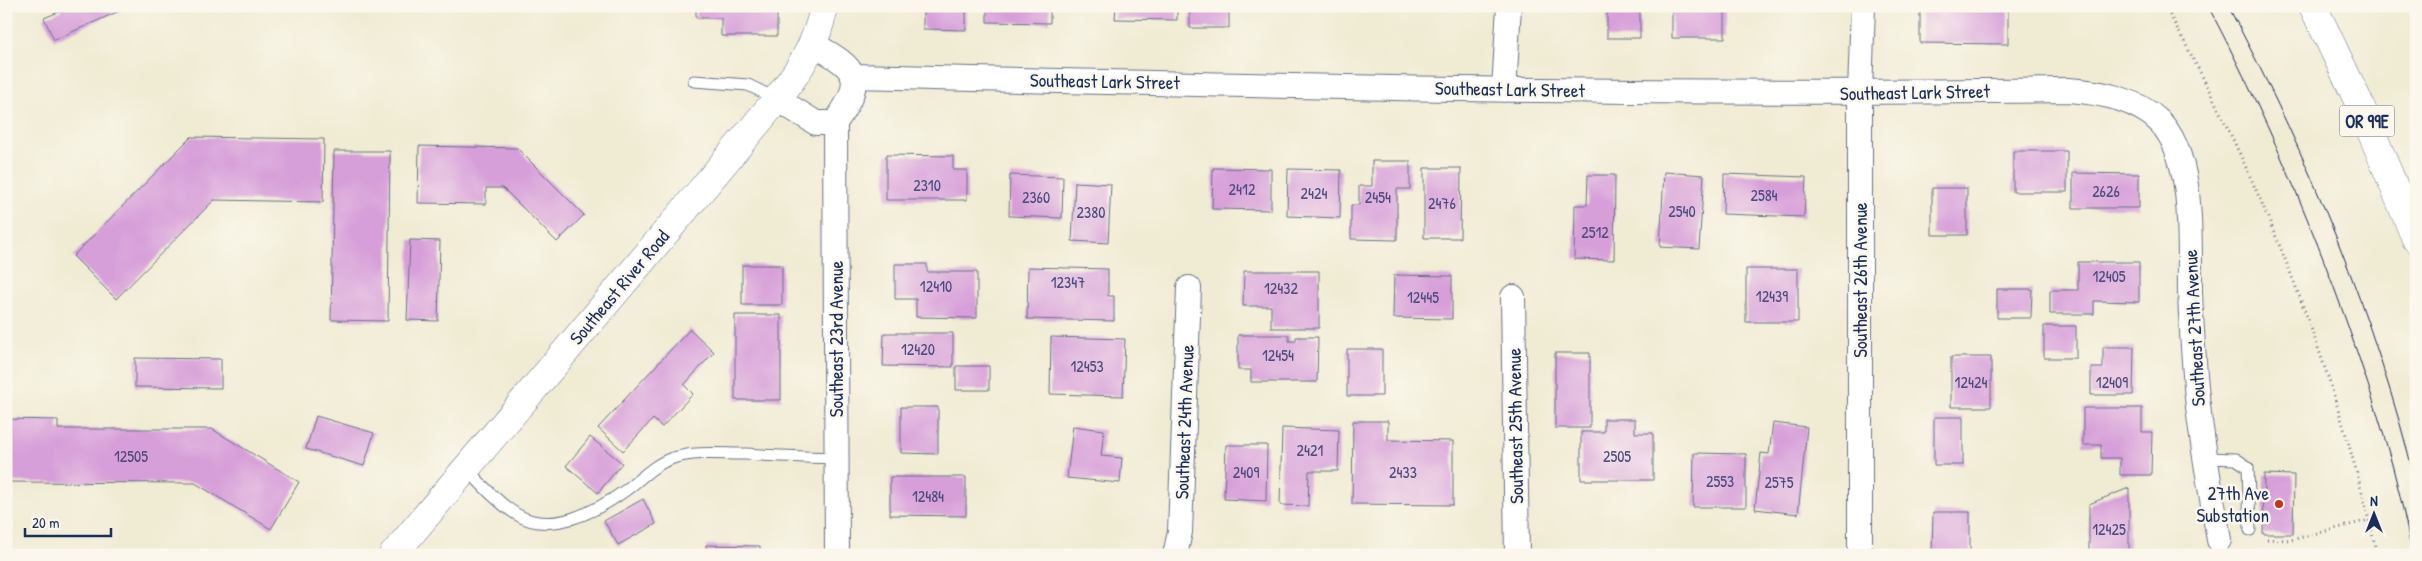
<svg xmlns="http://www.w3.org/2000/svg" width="2422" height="561" font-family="'Patrick Hand',sans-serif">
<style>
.building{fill:#d79fd9}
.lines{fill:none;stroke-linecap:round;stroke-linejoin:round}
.lane-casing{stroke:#667187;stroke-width:13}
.street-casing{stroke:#667187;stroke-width:26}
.secondary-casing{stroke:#667187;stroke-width:29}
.primary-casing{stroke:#667187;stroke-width:29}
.path{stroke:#667187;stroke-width:3;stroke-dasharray:1 4;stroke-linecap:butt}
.lane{stroke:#fff;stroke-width:11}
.street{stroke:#fff;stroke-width:24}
.secondary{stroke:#fff;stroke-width:28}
.primary{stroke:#fff;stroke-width:28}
.tram{stroke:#1b2f5e;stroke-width:1}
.poi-dot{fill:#c8321e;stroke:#fbf7ec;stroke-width:2}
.labels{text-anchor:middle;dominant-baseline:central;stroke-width:5;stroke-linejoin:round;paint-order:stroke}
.number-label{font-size:16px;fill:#4a4b7d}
.shield{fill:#fbf7ec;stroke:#5e6b89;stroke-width:1}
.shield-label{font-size:18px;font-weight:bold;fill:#1b2f5e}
.street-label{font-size:19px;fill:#1b2f5e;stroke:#fbf7ec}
.poi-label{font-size:19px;fill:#1b2f5e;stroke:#fbf7ec;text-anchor:end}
</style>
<rect width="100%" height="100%" fill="#fbf7ec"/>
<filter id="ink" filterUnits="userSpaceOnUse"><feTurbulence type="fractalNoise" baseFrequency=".02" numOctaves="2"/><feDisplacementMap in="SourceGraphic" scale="10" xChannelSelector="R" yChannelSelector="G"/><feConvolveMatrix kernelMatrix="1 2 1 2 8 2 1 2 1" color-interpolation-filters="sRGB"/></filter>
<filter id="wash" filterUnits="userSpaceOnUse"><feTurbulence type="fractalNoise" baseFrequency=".0096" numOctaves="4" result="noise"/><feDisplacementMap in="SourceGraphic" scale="20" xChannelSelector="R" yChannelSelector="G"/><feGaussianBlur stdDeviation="1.12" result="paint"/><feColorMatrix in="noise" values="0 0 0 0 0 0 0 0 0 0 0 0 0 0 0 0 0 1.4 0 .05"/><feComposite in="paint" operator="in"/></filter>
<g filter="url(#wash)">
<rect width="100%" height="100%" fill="#f0ebd3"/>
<g id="blocks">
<path class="building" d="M59,6h66l1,2 -72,32 -10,-22 17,-7z
M696,6h81v30h-56v-18h-25z
M923,6h43v24l-43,-1z
M987,6h63v17l-63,-1z
M1116,6h61v14l-62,-1z
M1190,6h39v22h-39z
M1590,6h50v32h-33v-28h-17z
M1672,6h53v32h-53z
M1920,6h88v38l-88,-1z
M191,137l133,2 -1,63 -109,-2 -98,99 -43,-43z
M419,146l98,2 67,67 -27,27 -54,-54h-17v16l-68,-1z
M334,151h56l-2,170 -57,-1z
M2013,151h54v41h-54z
M886,155l67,1v14h14v30h-81z
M1372,161h38v28h-13v51l-46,-1v-34h8v-19h13z
M1213,168l58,1v41l-59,-1z
M1424,168h37l-1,70h-36z
M1288,169l53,1 -1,48 -53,-2z
M1664,172l40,3 -5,74 -39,-2z
M2073,173l66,1v34h-66z
M1724,174l82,3 -2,40 -81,-3z
M1010,175l53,2 -1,41 -53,-2z
M1588,175h27l-1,85 -40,-1 1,-54h12z
M1075,182l36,2 -3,59 -36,-2z
M1932,188h35v47h-35z
M410,240l30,1 -2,80 -31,-1z
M2078,262h61v40l-45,-1v13h-44v-24h28z
M895,264h32v8h50v46l-61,-1v-18h-21z
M742,265h40v40h-40z
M1028,267l80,2v27h6v25l-87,-2z
M1746,269h52v53h-52z
M1244,271h75v57h-48v-22h-28z
M1394,275l58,1v43l-59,-1z
M1997,289h35l-1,29h-34z
M735,315h46v85h-46z
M2044,326h32v32h-32z
M690,329l24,23 -30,33 9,9 -31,33 -9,-8 -30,32 -25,-23z
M884,333h69v34l-70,-1z
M1238,335h51v6h7v-4h22l-1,45h-66v-12h-13z
M1051,337l74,2 -2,57 -73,-2z
M2103,347h31l-1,48h-42v-27h12z
M1347,349h35v47h-35z
M1555,353h35v75h-35z
M1951,357h40v50h-40z
M135,358l86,1v29l-86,-1z
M956,366h33v24h-33z
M901,407h37v47l-37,-1z
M2083,408h59v24h10l-1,43h-31v-17h-19v-13h-18z
M316,416l58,17 -10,33 -58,-17z
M1934,417h29v48h-29z
M6,419l52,1v9h154l87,53 -28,47 -76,-46 -189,-1z
M1604,419h31v14h18v47h-72v-48h23z
M1353,421h35v19l65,1v64l-101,-1z
M1773,423l34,4 -9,87 -43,-5 6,-56 8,1z
M1073,426l31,4 -3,26 21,2 -2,25 -53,-5z
M1282,428l57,2 -1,41h-29l-1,35 -28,-1z
M590,437l32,26 -24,30 -32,-27z
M1226,445h41l-1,56 -42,-2z
M1694,453l52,1v53h-53z
M2264,474l30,1 -1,59h-30z
M890,477h76v39l-76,-1z
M2129,488v67h-40v-51z
M643,499l13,25 -38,21 -14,-24z
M1933,512h37v43h-38z
M706,545l54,1v9h-54z"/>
</g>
</g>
<g filter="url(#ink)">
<use href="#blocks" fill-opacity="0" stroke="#667187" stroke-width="1"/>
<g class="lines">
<defs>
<path id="lane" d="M694,81l54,4 29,14
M2206,458l30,1 12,8 2,63
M466,468c16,17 31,34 50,46 35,22 81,-3 110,-24 15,-11 28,-26 47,-32 23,-7 48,-4 72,-4 30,2 61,3 91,4"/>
<path id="street" d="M854,76c404,10 809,20 1214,14 31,2 67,8 91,31 37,37 30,122 31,171 1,28 3,56 5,83 4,55 15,110 24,165
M1504,90l5,-84
M777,99l39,24h19c32,-46 22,-54 -22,-79
M835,123l2,432
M1513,297l4,258
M1175,555l5,-23 9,-244
M1860,555v-462l3,-87"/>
<path id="secondary" d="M393,555c128,-152 258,-303 384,-456 22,-28 41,-57 47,-93"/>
<path id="primary" d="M2313,6l47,99 56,134"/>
</defs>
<use href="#lane" class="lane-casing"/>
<use href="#street" class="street-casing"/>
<use href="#secondary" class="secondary-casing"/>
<use href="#primary" class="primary-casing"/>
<path class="path" d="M2165,6c95,173 169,356 212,549
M2267,539l24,1 78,-20"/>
<use href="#lane" class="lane"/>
<use href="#street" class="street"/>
<use href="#secondary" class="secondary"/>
<use href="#primary" class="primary"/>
<path class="tram" d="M2208,6c55,104 102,212 141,323 26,74 50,148 63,226
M2228,6c81,151 147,312 188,478"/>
</g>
</g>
<circle class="poi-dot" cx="2279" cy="504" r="5"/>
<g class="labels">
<g class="number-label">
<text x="927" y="185">2310</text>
<text x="1242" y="189">2412</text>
<text x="2106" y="191">2626</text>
<text x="1314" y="193">2424</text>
<text x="1764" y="195">2584</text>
<text x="1036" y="197">2360</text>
<text x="1378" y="197">2454</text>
<text x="1442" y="203">2476</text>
<text x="1682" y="211">2540</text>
<text x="1091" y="212">2380</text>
<text x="1595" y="232">2512</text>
<text x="2109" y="276">12405</text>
<text x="1068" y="282">12347</text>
<text x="936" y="286">12410</text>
<text x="1281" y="288">12432</text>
<text x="1772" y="296">12439</text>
<text x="1423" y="297">12445</text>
<text x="918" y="349">12420</text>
<text x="1278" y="355">12454</text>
<text x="1087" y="366">12453</text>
<text x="1971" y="382">12424</text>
<text x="2112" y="382">12409</text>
<text x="1310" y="450">2421</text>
<text x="131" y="456">12505</text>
<text x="1617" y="456">2505</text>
<text x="1246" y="472">2409</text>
<text x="1403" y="472">2433</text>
<text x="1720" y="481">2553</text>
<text x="1779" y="482">2575</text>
<text x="928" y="496">12484</text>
<text x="2109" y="529">12425</text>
</g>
<rect class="shield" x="2339.5" y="105.5" width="55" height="31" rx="4"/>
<g class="shield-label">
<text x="2367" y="121">OR 99E</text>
</g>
<g class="street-label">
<text transform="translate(1105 81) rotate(1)">Southeast Lark Street</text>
<text transform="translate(1510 89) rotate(1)">Southeast Lark Street</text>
<text transform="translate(1915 92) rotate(-1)">Southeast Lark Street</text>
<text transform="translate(1860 280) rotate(-90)">Southeast 26th Avenue</text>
<text transform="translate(619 287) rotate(-50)">Southeast River Road</text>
<text transform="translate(2194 328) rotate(-93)">Southeast 27th Avenue</text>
<text transform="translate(836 339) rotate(-90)">Southeast 23rd Avenue</text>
<text transform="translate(1184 422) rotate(-88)">Southeast 24th Avenue</text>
<text transform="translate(1515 426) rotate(-91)">Southeast 25th Avenue</text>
</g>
<g class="poi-label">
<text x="2269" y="493">27th Ave<tspan x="2269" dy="22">Substation</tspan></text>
</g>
</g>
<rect width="2422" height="561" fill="none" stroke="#fbf7ec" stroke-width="25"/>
<g transform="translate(2374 514)" stroke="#fbf7ec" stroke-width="4" paint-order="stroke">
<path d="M0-4L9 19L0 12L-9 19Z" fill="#1b2f5e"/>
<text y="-8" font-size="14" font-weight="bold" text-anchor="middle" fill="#1b2f5e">N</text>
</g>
<path d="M25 528v8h86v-8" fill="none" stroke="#1b2f5e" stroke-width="2.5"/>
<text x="32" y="528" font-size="15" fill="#1b2f5e" stroke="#fbf7ec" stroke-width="4" paint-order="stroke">20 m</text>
</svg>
